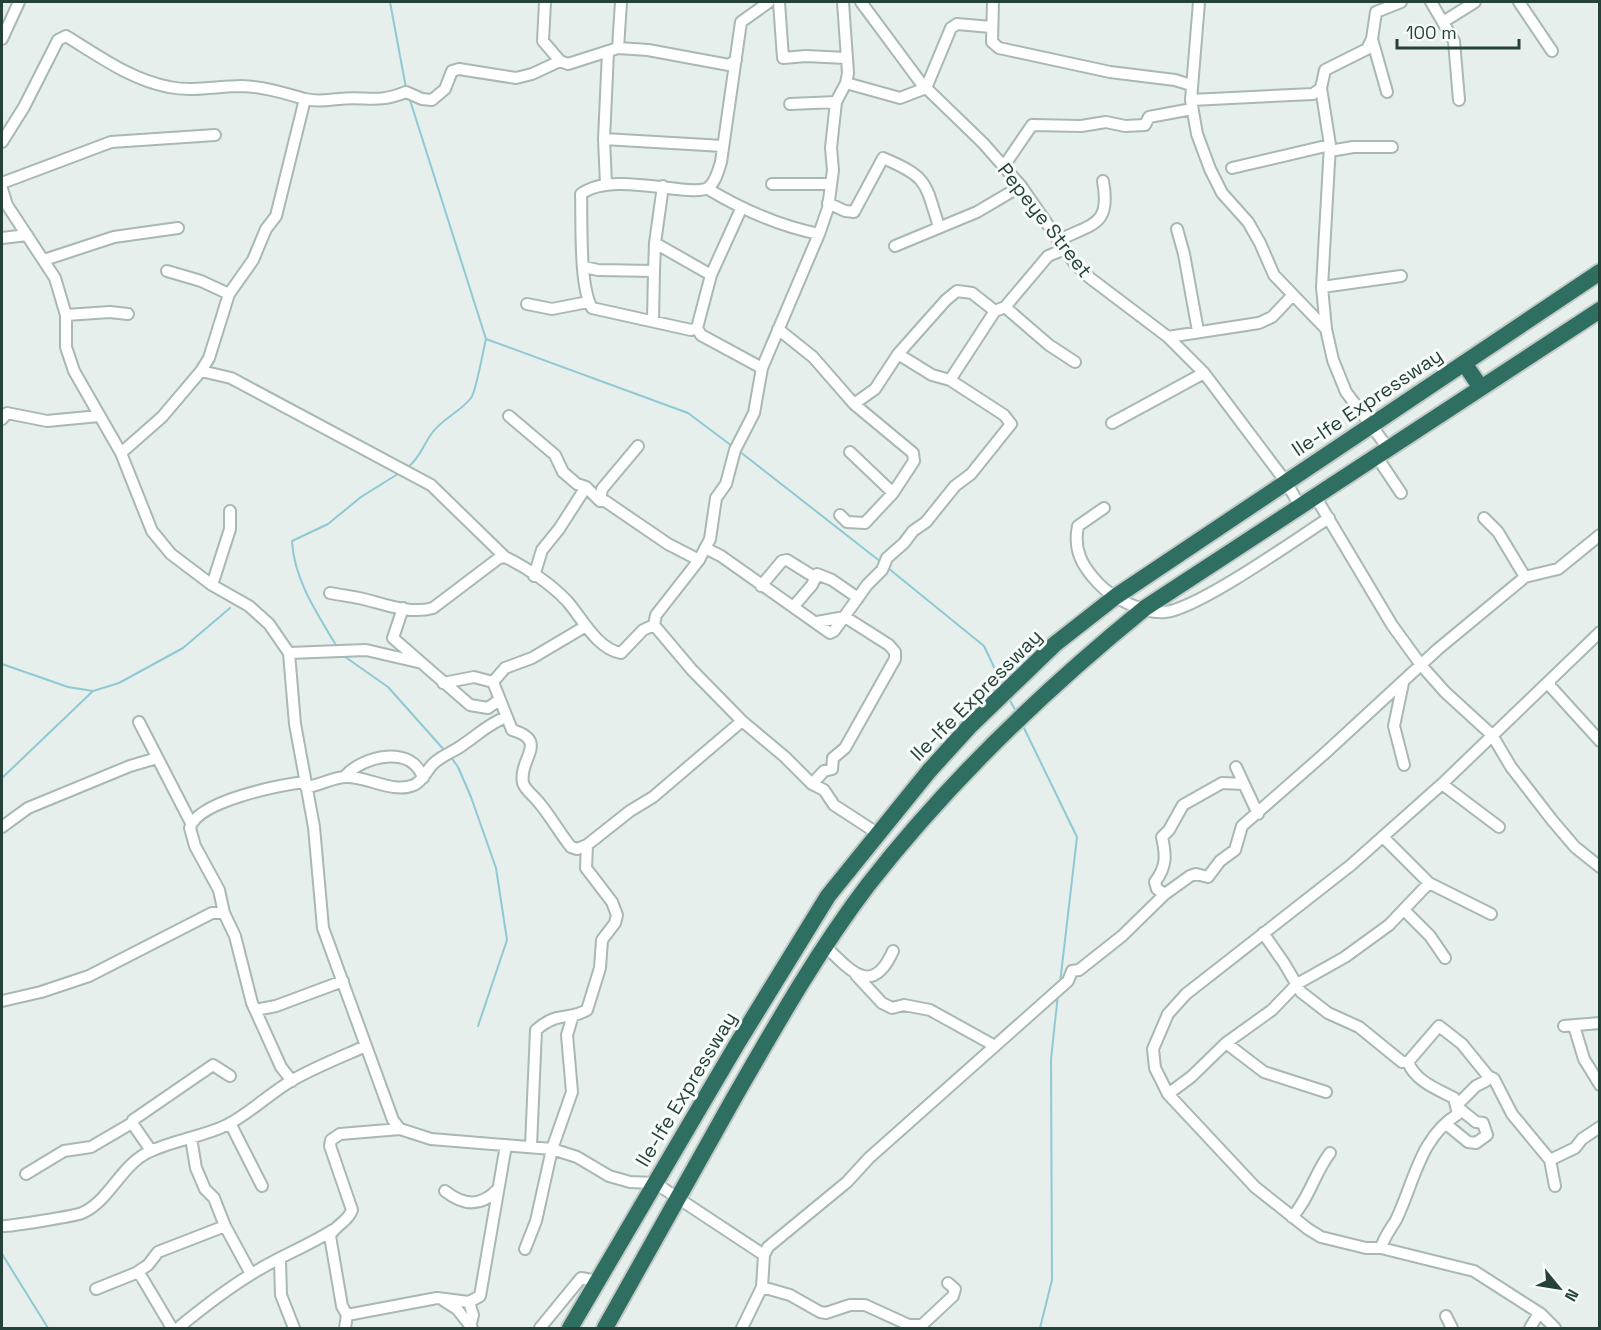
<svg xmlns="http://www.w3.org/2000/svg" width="1601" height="1330" font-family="'Space Grotesk',sans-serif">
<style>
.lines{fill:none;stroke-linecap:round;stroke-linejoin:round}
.stream{stroke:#8ec9d4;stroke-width:2}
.minor-casing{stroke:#a8b8b2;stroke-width:14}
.highway-casing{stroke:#c2cac8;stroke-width:20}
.minor{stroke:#fff;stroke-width:10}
.highway{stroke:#2f6f62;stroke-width:16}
.labels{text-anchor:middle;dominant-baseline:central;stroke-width:6;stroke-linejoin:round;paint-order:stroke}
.street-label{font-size:20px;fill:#24423a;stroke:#f7fbf9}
</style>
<rect width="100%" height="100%" fill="#e6efeb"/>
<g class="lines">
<path class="stream" d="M390,2l16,86
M486,339l202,74 44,33
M739,451l142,111
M408,467c12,-9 15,-22 24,-34 10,-14 28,-21 39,-35 5,-6 12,-47 15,-59l-77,-242
M888,568l96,78 19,40
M337,647c-20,-34 -43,-67 -45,-106l36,-17 33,-27 40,-25
M341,654l47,33 58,65
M2,664l66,23 25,4
M1008,697l9,16
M1023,726l54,111 -17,146
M450,756l8,11 13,30 25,71 11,72 -29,86
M2,778l91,-87 26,-8 64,-35 47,-40
M2,1254l46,74
M1040,1328l12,-48 -1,-221 7,-65"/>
<defs>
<path id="minor" d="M545,2l-2,39 17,20 8,3 50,-16 30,2 81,15 7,-5
M779,2l4,56 23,-2 40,2
M861,2l60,81 62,60 38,43 54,78 15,14 78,59 36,36 82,109 14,24
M993,2l-1,40 7,6 111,24 65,8 16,5
M1199,2l-8,98 6,34 13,35 12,24 26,29 12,21 14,32 52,54 7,31 13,32 42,56
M1431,2l23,39 5,59
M1519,2l33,49
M1443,22l32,-20
M2,39l17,-37
M1372,39l15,53
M618,48l3,-46
M846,83l54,15 26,-10 25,-60 6,-4 34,3
M1321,88l9,57 -8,142 4,42
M1191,100l122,-6 8,-6 4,-18 42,-21 5,-10 4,-27 25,-10
M790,104l46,-2
M604,139l119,7
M2,142l22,-35 34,-67 8,-4c33,20 65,44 103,51 24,5 49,-1 73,-1 23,1 42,7 63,13
M1330,151l23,-4h39
M1004,166l28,-41 49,1 25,-4 19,4 20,-1 4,-8 43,-8
M1232,168l98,-23
M2,183l109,-41 104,-7
M606,184l-2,-45 4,-87
M772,184h59
M2,189l5,16 48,73 11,37v32l8,24 47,82 31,78 19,23 41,31 37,21 20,18 20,29 6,71 19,103 9,101 70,192 7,9 31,10 121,10 25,8 32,19 21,6 25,1 109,72
M708,189c35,21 71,37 111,45
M828,203l17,8 9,1 29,-54c45,19 42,24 56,69
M741,209l-30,66 -14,53 4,7 61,33
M1177,229l7,25 14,77
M2,238l25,-3
M1059,240c35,-17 52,-15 44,-59
M655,243l56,32
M895,246l82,-34 44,-26
M44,260l70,-23 64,-9
M584,267l14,3 56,1 1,-28 8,-57
M167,271l34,10 28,13
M1322,287l79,-11
M527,304l25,5 36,-7
M1005,307l44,38 26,17
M66,315l44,-3 18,2
M653,320l1,-49
M697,328l-6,2 -99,-22c-13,-22 -10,-86 -11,-114 33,-25 113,6 128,-7 7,-6 9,-16 12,-25l20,-140 28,-20
M778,329l35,28 41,47 59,49 1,8 -21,32 -28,30 -18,-1 -7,-7
M1168,337l91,-14 13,-6 20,-21
M898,354l34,21 18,5
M201,371l30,7 200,107 74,72
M854,404l21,-15 23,-35 48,-54 11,-9 15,2 23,18
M509,416l46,39 8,17 14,12 9,3 14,14h5l63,43 31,16
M2,419l5,-6 40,8 52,-5
M1112,423l92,-50
M850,452l43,41
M121,453l41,-36 39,-46 8,-13 20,-64 24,-34 13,-31 10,-13 29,-117c14,3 21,1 34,0 28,-3 37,5 67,-7l16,7 10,1 13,-11 7,-18 7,-2 57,9 16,-4 28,-13
M1377,457l24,36
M1315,496l77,129 29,40 24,27 47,43 19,32 41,53 23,27 25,20
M600,501l2,-12 36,-43
M1104,508l-26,18c-5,24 4,40 20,57 14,15 46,31 67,29 33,-3 131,-73 164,-94
M1484,518l14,14 27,45
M705,548l16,8 109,77 4,-2 33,-46 15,-15 5,-12 17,-15 9,-12 13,-9 29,-36 16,-12 40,-50 -7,-9 -54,-35 45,-69 10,-4 43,-51 17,-7
M534,576l8,-26 17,-21 27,-42
M212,585l18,-56v-18
M761,586l21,-25 5,-1 29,18
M330,593c10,2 19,3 29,5 23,5 50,17 74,10l66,-50 6,-1c21,10 46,27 62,44 15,17 30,48 54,52l22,-23 11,-5
M794,606l18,-21 5,-11 15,6 26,18
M403,608l-10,30 77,67 18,3 11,-8
M654,625l2,-10 43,-55 11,-21 6,-41 10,-14 9,-34 19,-37 8,-45 57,-134 9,-26 5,-38 -2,-22 5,-46 10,-19 2,-10 -5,-71
M654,625l38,45 50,51 43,36 27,27 12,6 10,15 43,28
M586,626l-54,32 -27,10 -12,14 19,48c38,11 6,29 11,53 2,6 7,10 12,15 14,15 23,33 36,49l6,2 10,-4 43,-34 23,-14 89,-76
M289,653l77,-3 52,12
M1550,681v5l50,55
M443,683l31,-6 19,5
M1403,683l-9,43 10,39
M139,722l52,101
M1236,767l22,47
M345,776c18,-20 67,-32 78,2
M812,784l12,-13 8,-2 1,-11 12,-10 50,-89v-7l-6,-7 -44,-28 -28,5
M1442,784l57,43
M306,787c13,-1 27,-10 40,-10 21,-1 47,17 68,8 9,-4 12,-14 19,-21 9,-9 21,-12 31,-20 18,-12 21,-18 42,-27
M2,827l26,-19 102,-42 27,-8
M1383,837l46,46 62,31
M1165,894l-8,-5 -2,-7c12,-16 11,-27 7,-45l7,-7 14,-25 39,-22 21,1
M1405,911l25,25 15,22
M1263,933l21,30 17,29 27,21 31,14 43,35h6c7,19 29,27 46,36l2,8 20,16 7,1 4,12 -11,8 -8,-1 -22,-18
M825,946c25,24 47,52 68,5
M856,975l26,28 10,5 12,-3 26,5 65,36
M2,1001l39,-9 48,-16 123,-63h12
M255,1010l21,-4 67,-25
M1564,1026l36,-3
M1574,1026l10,33 16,26
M1226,1043l46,-33 25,-26 48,-27 44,-32 40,-42
M1488,1076l6,3 18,35 38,46 5,26
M292,1081l-11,-14 -29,-64 -17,-67 -11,-23 -5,-23 -24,-44 -5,-18c7,-27 90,-43 115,-46
M1168,1094l23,-17 35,-34 38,29 62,20
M132,1123l18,26h6
M230,1123l32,63
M191,1138l5,30 9,21 9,9 11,28 26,48
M531,1146l5,-116c23,-20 33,-9 51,-20l13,-42 2,-28 13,-17 2,-8 -5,-13 -26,-34 1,-23
M1550,1160l25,-12 7,-9 18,-12
M26,1174l38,-23 27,-4 41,-24 1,-3 80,-55 17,11
M445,1191c19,15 36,16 53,-2
M1292,1217c17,-18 23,-45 38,-64
M2,1226c5,1 73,-10 80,-13 26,-11 38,-45 63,-59 26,-14 55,-16 82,-29 23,-12 42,-31 64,-44 24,-14 50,-24 75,-35
M1381,1248c3,-11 9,-18 15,-28 18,-37 24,-83 62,-106l-2,-8 20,-20 10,-5 2,-5 -26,-32 -23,-18 -31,36
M525,1249l11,-28 16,-72 20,-57 -5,-57 6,-20
M280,1261l1,34 13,33
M136,1273l12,-8 10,-13 67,-26
M762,1287l28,8 30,17 6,1 24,-8h15l44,20h13l31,-29 2,-7 -7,-6
M96,1289l40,-16 5,3 31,52
M443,1300l14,9 15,19
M469,1302l4,13 -3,13
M347,1315l90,-17 32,4 11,-6 26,-151
M1446,1316l6,12
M178,1328c23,-19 46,-37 72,-53 26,-17 56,-28 83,-45
M345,1328l2,-13 -5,-9 -12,-70c5,-11 18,-14 22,-26l-22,-64 1,-6 9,-6 60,-5
M540,1328l41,-50 17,3
M742,1328l20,-41 2,-32 4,-8 79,-65 22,-24 190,-169 9,-8 4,-10 7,-1 43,-34 43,-42 25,-18 6,-2 12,3 12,-16 15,-11 7,-24 81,-71 115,-106 87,-72 33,-8 42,-34
M1530,1328l6,-10 5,-4
M1555,1328l-14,-14 -67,-43 -93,-23h-15l-45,-11 -13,-8 -53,-42 -87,-93 -13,-26 -2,-19 15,-35 18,-20 165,-129 91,-81 158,-152"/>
<path id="highway" d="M1464,363l17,25
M570,1328l167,-284 91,-148 101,-125 40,-44 86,-83 60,-47 485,-325
M605,1328c43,-77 86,-154 129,-230 42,-73 83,-146 134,-213 81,-104 175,-194 277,-277l455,-298"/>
</defs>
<use href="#minor" class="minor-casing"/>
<use href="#highway" class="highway-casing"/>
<use href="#minor" class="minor"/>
<use href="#highway" class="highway"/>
</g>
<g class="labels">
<g class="street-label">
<text transform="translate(1045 220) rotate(52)">Pepeye Street</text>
<text transform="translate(1367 402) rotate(-34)">Ile-Ife Expressway</text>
<text transform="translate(976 695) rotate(-45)">Ile-Ife Expressway</text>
<text transform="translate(686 1089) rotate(-59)">Ile-Ife Expressway</text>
</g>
</g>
<rect width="1601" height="1330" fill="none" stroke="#24423a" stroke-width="6"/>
<g transform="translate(1559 1288) rotate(120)" stroke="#f7fbf9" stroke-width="4.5" paint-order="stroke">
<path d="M0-4.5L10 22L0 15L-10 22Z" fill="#24423a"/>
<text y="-9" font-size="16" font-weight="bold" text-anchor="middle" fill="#24423a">N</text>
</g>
<path d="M1397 39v9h122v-9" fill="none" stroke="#24423a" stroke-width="3"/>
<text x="1406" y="39" font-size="18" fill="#24423a" stroke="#f7fbf9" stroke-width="4.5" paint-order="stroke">100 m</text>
</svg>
